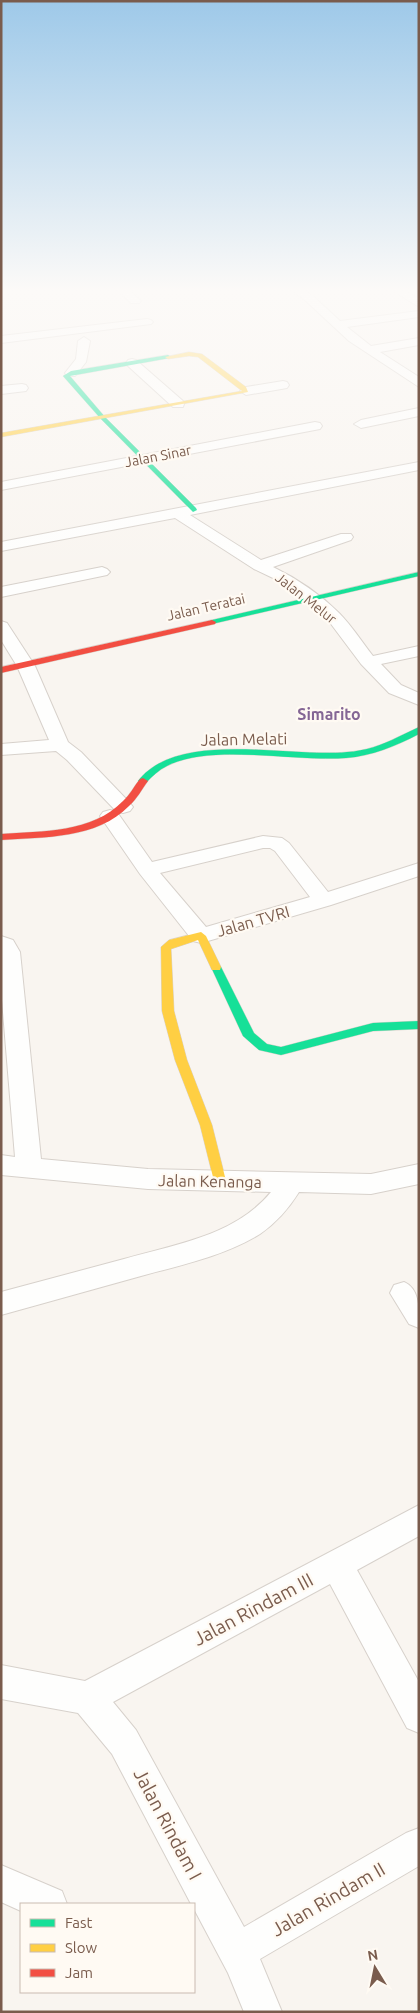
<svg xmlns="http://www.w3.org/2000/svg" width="420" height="2013" font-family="Ubuntu,sans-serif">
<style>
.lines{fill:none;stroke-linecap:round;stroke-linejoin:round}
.street-casing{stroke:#d7d1cb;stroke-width:2}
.fast-casing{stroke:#d9d2cb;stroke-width:1}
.slow-casing{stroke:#d9d2cb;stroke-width:1}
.jam-casing{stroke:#d9d2cb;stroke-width:1}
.street{fill:#fefefd;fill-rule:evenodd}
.fast{fill:#16e098;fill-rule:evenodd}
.slow{fill:#ffcf43;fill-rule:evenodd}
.jam{fill:#f24e42;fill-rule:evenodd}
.labels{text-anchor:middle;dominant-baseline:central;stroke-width:4.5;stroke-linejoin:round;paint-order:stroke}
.far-street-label{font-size:14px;fill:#7a5c4d;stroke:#fffaf3}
.far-quarter-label{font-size:16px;font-weight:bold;fill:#846695;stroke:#fffaf3}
.street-label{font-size:16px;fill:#7a5c4d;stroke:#fffaf3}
.near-street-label{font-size:19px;fill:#7a5c4d;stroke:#fffaf3}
</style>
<rect width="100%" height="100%" fill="#f9f5f0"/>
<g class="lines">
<defs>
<path id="street" d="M116,288h11l14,13 -2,2h-8z
M289,288h12l13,9 26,24 79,-10v6l-72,10 24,19 48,-8v7l-39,7 39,25v10l-70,-46 -43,-40z
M389,288h12l18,11v8z
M147,319l4,1 2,2 -2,2 -150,19v-7z
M84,337l6,4 -4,21 -11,14h-8l-2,-3 11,-14 2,-18z
M132,359l4,1 47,41 1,3 -1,3h-10l-45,-41 -2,-3 2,-3z
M283,381l4,1 2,3 -2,3 -41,7 -6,-4 6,-4z
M22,384l4,1 2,3 -2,3 -25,3v-8z
M419,408v8l-58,12 -7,-4 7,-4z
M315,422l5,1 2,3 -2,3 -319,61v-8z
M419,462v8l-229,45 71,45 80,-26h10l2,3 -2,3 -78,27c23,11 48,28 66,46 13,13 23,29 34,43l46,-10v10l-38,8 20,21 18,8v12l-30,-12 -28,-29 -33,-44 -23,-19 -32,-23 -19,-9 -79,-51 -174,33v-9z
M102,567l5,2 3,3 -3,3 -106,22v-10z
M1,621l6,2 28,43 33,76 13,10 49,51 3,4 -3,4 -7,2 -7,-2 -49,-51 -11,-9 -55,4v-11l48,-4 -32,-74 -16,-26z
M110,810l7,2 35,50 111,-26 19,2 7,5 39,49 91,-29v13l-88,29 -130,38 -8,-2 -53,-67 -40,-58 3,-4zM263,848h7l5,3 35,46 -104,30 -46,-54z
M1,936l12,4 7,12 21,207 107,10 223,5 48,-10v20l-48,10 -72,-2c-10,16 -23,31 -39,42 -36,22 -79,31 -119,42 -47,13 -93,26 -140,39v-23c41,-11 82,-22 123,-33 52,-15 111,-23 147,-67l-123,-3 -147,-14v-20l14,2 -14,-169z
M404,1282c16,7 15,27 15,46l-10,-4 -19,-31 4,-8z
M419,1505v31l-62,34 62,112v51l-12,-5 -77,-144 -217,118 23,28 108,197 162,-94 13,-5v38l-159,93 22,53h-38l-16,-39 -34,-64v-5h-3l-79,-150 -34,-41 -77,-14v-34l84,16z
M1,1865l61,26 5,13h-46v7l-20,-9z"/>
<path id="fast" d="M168,355l3,2 -1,1 -100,18 35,41 91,91 1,2 -4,2 -92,-93 -38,-43 8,-5z
M419,572v4l-207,48 -4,-2 4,-2z
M419,727v7c-23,12 -47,22 -73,24 -51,4 -135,-15 -179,8 -8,4 -15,10 -21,17h-6l-2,-2c40,-52 151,-23 209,-29 18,-1 35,-7 51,-15 7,-3 14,-7 21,-10z
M216,963l5,4 33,66 13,11 14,3 92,-24 46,-2v8l-46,2 -92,24 -22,-5 -16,-14 -32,-69z"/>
<path id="slow" d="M189,352l13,2 44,33 2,5 -247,45v-4l241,-42 -44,-34 -9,-1 -21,3 -3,-2z
M201,932l5,4 15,31 -1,3h-8l-14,-30 -27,9 3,62 13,49 25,65 14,56 -2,3 -4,2 -4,-2 -2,-3 -14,-56 -25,-65 -13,-49 -1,-64 8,-7z"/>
<path id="jam" d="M212,620l4,2 -1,2 -214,49v-6z
M143,778l5,3c-6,8 -11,18 -19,25 -32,33 -85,31 -128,34v-6c41,-3 91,-1 122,-33 7,-6 11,-15 17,-22z"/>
</defs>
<use href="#street" class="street-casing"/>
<use href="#fast" class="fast-casing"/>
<use href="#slow" class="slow-casing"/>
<use href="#jam" class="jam-casing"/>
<use href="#street" class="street"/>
<use href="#fast" class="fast"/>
<use href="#slow" class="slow"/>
<use href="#jam" class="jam"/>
</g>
<linearGradient id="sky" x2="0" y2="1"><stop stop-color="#9ec9e9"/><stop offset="0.51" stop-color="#fcfaf8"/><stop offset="1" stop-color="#fcfaf8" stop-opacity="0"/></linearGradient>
<rect width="420" height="570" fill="url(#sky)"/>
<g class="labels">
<g class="far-street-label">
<text transform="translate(158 456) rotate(-11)">Jalan Sinar</text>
<text transform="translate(306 598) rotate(38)">Jalan Melur</text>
<text transform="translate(206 607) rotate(-13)">Jalan Teratai</text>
</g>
<g class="far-quarter-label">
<text x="329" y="714">Simarito</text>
</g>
<g class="street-label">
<text transform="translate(244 739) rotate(-1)">Jalan Melati</text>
<text transform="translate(253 921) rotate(-16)">Jalan TVRI</text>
<text transform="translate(210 1181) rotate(1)">Jalan Kenanga</text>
</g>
<g class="near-street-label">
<text transform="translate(253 1609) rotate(-28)">Jalan Rindam III</text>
<text transform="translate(168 1824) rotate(62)">Jalan Rindam I</text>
<text transform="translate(328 1899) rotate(-30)">Jalan Rindam II</text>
</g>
</g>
<rect width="420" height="2013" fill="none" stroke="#7a5c4d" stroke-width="5"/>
<rect x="20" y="1903" width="175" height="90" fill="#fffaf3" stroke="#cabbb1"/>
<rect x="30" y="1919" width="25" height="8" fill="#16e098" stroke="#cabbb1"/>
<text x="65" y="1928" font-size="15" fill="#7a5c4d">Fast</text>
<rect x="30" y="1944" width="25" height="8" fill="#ffcf43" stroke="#cabbb1"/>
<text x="65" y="1953" font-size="15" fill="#7a5c4d">Slow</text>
<rect x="30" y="1969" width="25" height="8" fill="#f24e42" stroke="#cabbb1"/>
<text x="65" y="1978" font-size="15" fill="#7a5c4d">Jam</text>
<g transform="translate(375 1968) rotate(350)" stroke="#fffaf3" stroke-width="4" paint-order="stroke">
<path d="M0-4L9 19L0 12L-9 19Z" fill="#7a5c4d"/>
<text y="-8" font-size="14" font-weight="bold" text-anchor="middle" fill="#7a5c4d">N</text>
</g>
</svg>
